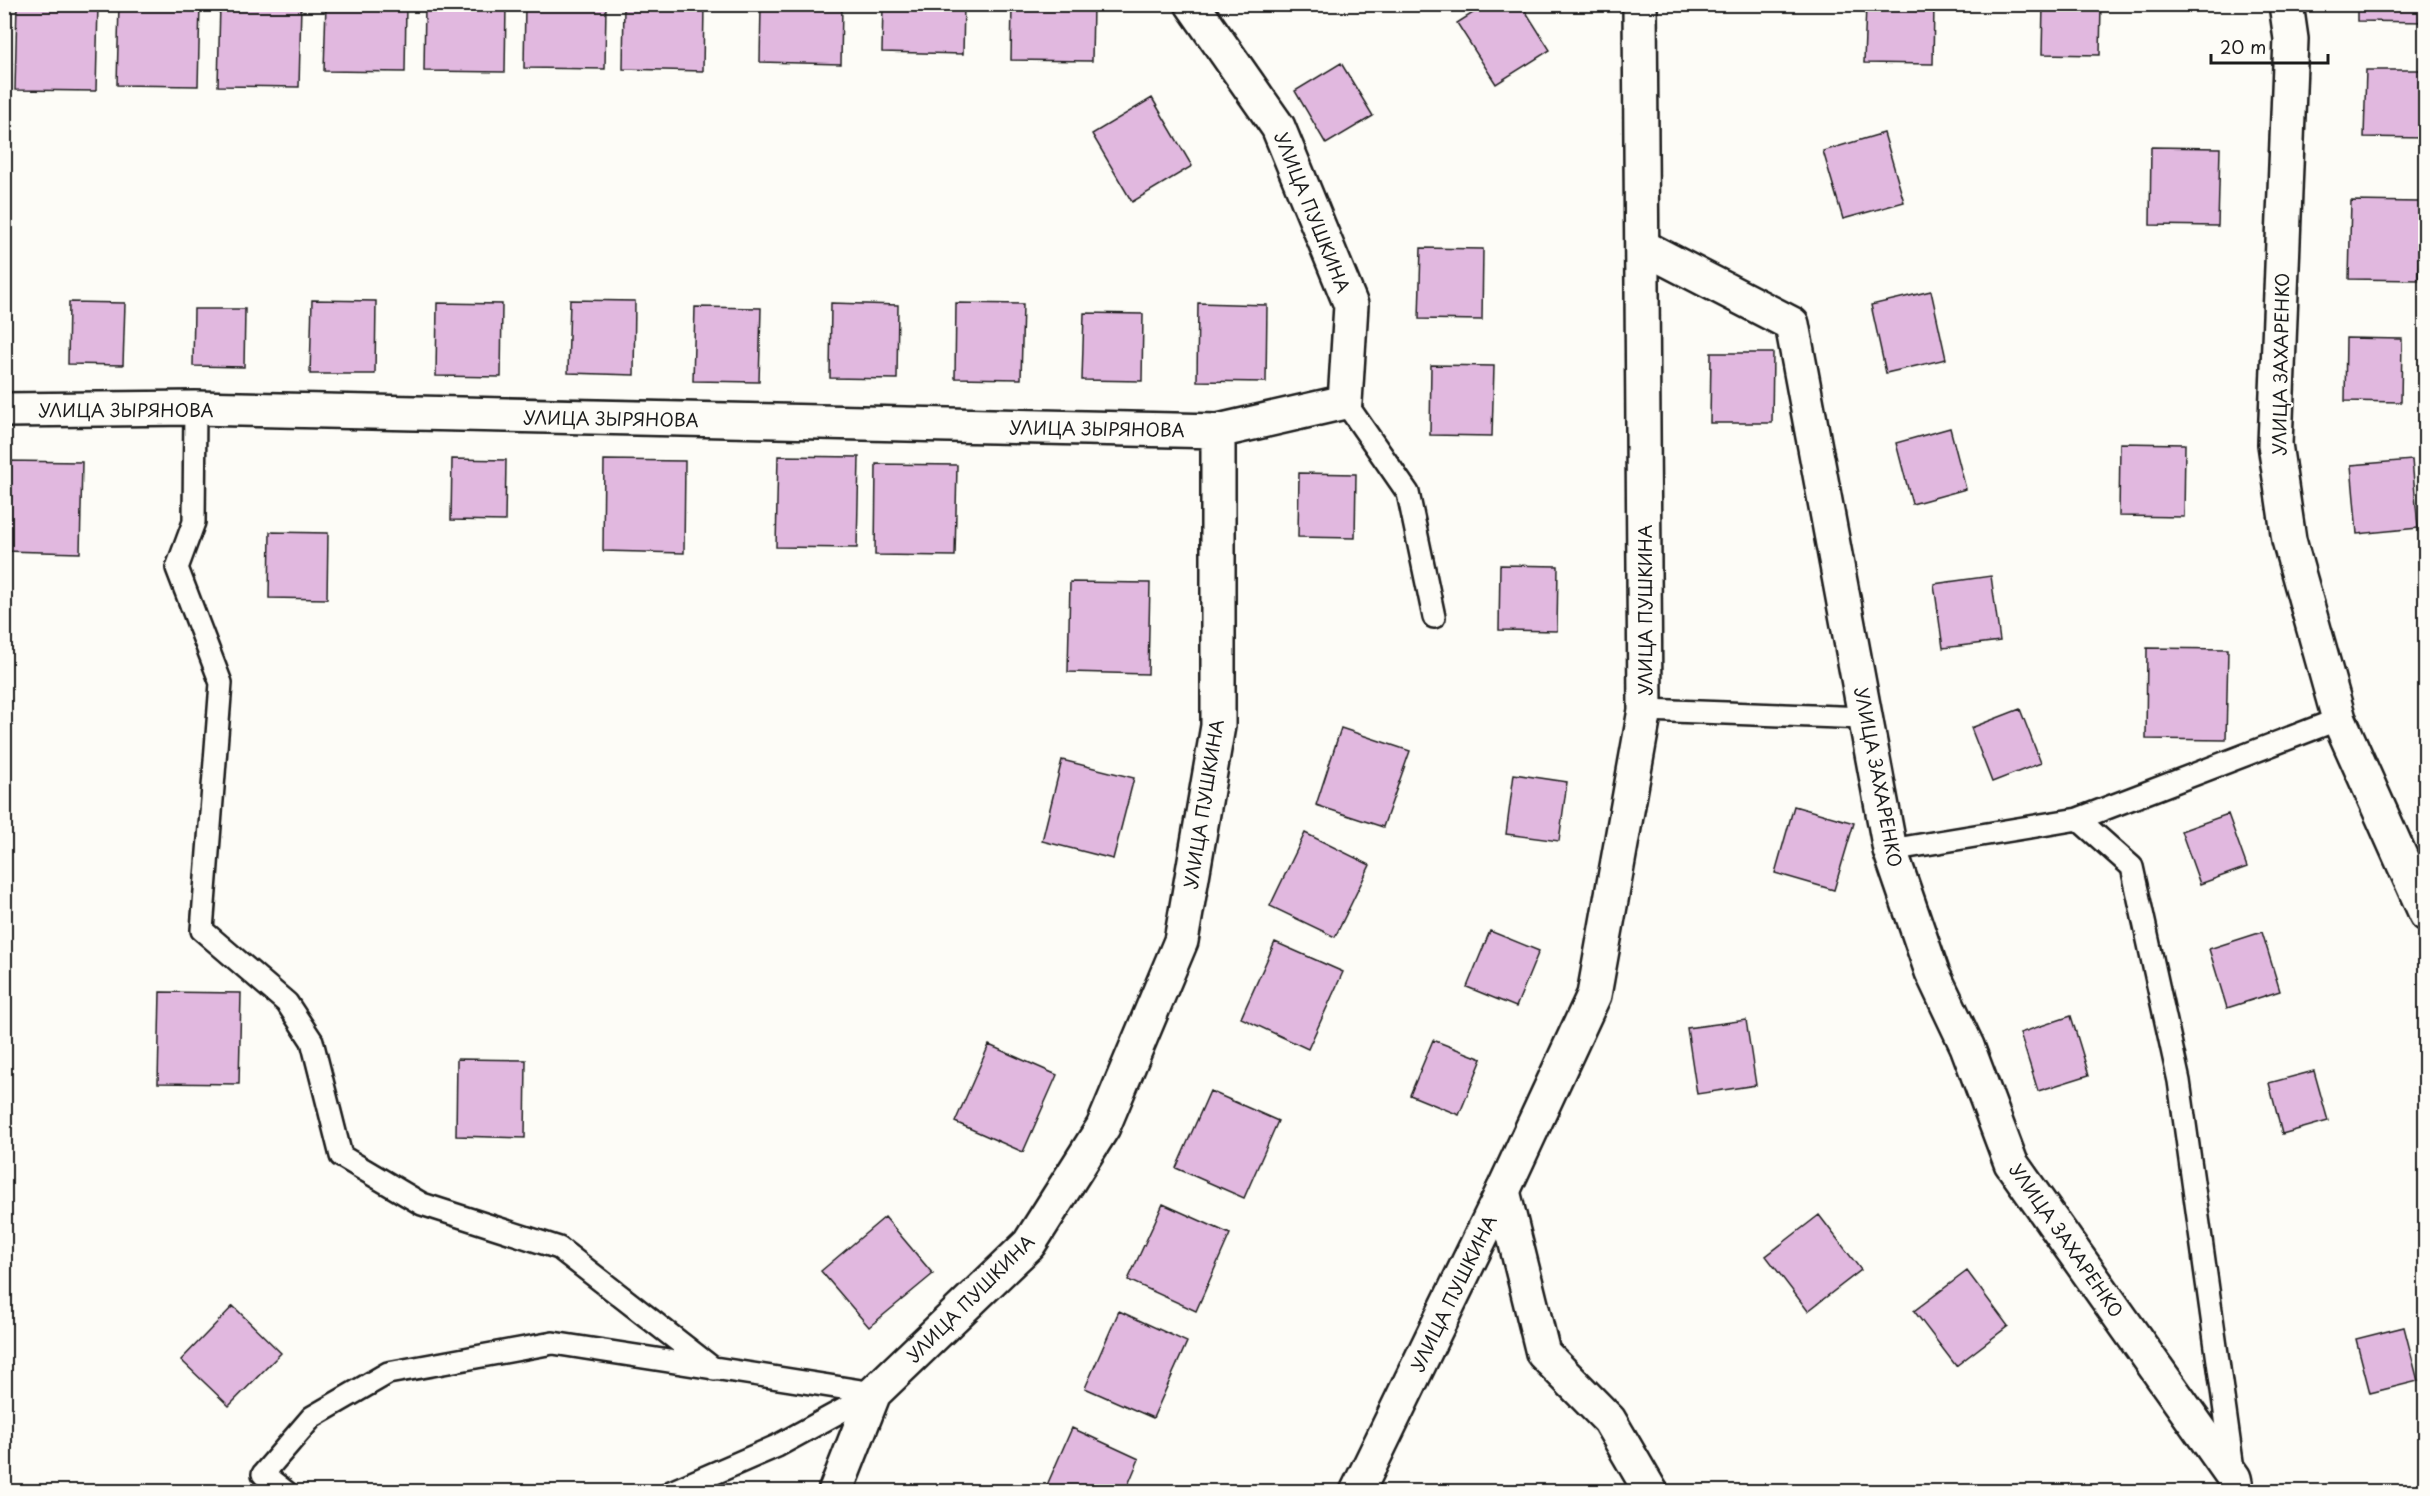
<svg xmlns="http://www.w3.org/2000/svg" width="2430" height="1496" font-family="'Playpen Sans',sans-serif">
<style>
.building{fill:#e1b8df;stroke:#1c1c1c;stroke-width:1.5}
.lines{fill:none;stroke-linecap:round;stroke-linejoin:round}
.service-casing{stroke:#1c1c1c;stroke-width:26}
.minor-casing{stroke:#1c1c1c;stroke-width:38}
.tertiary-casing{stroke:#1c1c1c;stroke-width:38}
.service{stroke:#fdfcf7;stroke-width:21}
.minor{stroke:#fdfcf7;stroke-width:33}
.tertiary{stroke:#fdfcf7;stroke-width:33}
.labels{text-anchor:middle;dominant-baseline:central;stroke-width:4.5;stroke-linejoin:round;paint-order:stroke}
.street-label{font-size:18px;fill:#1c1c1c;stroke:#fdfcf7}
</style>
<rect width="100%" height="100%" fill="#fdfcf7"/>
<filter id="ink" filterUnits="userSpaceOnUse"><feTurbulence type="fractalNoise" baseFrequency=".0167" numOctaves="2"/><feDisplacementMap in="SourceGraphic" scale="12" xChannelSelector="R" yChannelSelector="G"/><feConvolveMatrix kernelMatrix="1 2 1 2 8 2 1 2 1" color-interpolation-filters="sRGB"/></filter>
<g filter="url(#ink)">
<path class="building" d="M17,4h81l-2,87 -81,-1z
M119,4h81l-2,82 -81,-1z
M220,4h81l-2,83 -81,-1z
M326,4h80l-1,68 -81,-1z
M425,4h81l-1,68 -81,-1z
M525,4h81l-1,65 -81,-1z
M624,4h80l-1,67 -80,-2z
M761,4h81l-1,60 -81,-2z
M883,4h81l-1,50 -81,-2z
M1012,4h81l-1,57 -81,-1z
M1487,4h34l29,46 -54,34 -39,-61z
M1866,4h68l-1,60 -69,-1z
M2043,4h58l-1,51 -58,-1z
M2357,4h69v18l-69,-1z
M1341,63l32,53 -47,28 -31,-53z
M2366,70h60l-1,68 -61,-1z
M1152,98l40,68 -60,36 -40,-68z
M1884,133l20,69 -61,17 -20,-68z
M2151,147l69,1 -2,78 -68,-1z
M2351,201l69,1 -2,78 -69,-1z
M1421,248l62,1 -1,71 -63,-1z
M1931,291l15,68 -60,14 -15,-68z
M312,300l64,1 -1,73h-65z
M570,300l65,1 -1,74 -66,-2z
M69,302l56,1 -2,62 -55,-1z
M437,303l65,1 -1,73 -65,-1z
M831,303l67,2 -1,74 -67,-1z
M956,303l67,1 -2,75 -66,-1z
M1198,303l69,2 -1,77 -69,-1z
M695,307l66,1 -2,74 -66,-1z
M194,309h51l-1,58 -51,-1z
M1084,313l59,1 -1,67 -60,-1z
M2346,338l56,1 -1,63 -56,-1z
M1711,353h62l-1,70h-62z
M1431,365l63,1 -2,70 -62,-1z
M1950,428l16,61 -54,15 -16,-61z
M2120,443l65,1 -1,73 -65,-1z
M778,456l81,1 -2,91 -81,-1z
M452,459l54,1 -1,61 -54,-1z
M604,460l81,1 -1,92 -81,-2z
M2412,460l6,68 -61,6 -6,-69z
M4,461l78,1 -2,91 -76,-2z
M876,464l81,1 -2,91 -80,-1z
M1299,473l57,1 -1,64 -57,-1z
M270,532l58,1 -1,66 -58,-1z
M1500,565l58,1 -1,65 -58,-1z
M1991,576l9,65 -57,7 -9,-64z
M1070,582l80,1 -2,91 -80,-2z
M2147,648l81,1 -2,91 -80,-1z
M2020,709l21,54 -49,19 -21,-54z
M1341,728l69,23 -27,76 -67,-22z
M1062,760l72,18 -21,81 -71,-18z
M1514,774l53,8 -8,59 -53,-7z
M1794,806l60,17 -20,67 -59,-17z
M2228,814l19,53 -47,17 -19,-53z
M1305,833l65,32 -35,72 -65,-31z
M1490,931l49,20 -23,56 -49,-20z
M2262,932l18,59 -53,17 -18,-59z
M1275,942l68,30 -35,77 -67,-31z
M160,992l81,1 -2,91 -81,-1z
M2071,1016l18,59 -51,16 -18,-58z
M1746,1020l10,65 -59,9 -10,-66z
M1433,1040l49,19 -23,56 -49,-20z
M989,1045l68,30 -34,77 -68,-30z
M457,1059l69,1 -1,78 -69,-2z
M2314,1071l14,50 -46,13 -13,-51z
M1210,1091l68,30 -34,77 -68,-30z
M1163,1204l67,30 -34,77 -68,-31z
M1819,1215l42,55 -53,41 -42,-55z
M885,1217l48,57 -64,53 -48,-56z
M1967,1271l41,55 -52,40 -42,-55z
M233,1306l48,47 -52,53 -48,-46z
M1119,1311l68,31 -34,76 -68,-30z
M2404,1327l14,54 -48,12 -14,-54z
M1072,1428l67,31 -14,33h-81z"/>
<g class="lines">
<defs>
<path id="service" d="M1345,402l63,91 26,124
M195,408l-1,114 -17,46 44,115 -19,247 85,73 25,38 29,115 81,48 137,44 155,121
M1645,710l221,8
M2078,819l54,48 47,214 54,388
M1890,850l188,-31 261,-100
M286,1492l-23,-18 49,-57 76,-44 165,-30 321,50 -97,53 -106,46"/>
<path id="minor" d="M2286,4l5,35 -16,405 14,96 50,179 87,195
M1643,247l149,77 98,526 42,122 35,74 44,117 223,315 3,14
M4,410l191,-2 1023,23
M1503,1191l40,162 66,67 42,72
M835,1492l39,-99 155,-149 74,-117 78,-186 37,-215v-295l127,-29 6,-97 -73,-178 -86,-123"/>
<path id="tertiary" d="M1357,1492l146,-301 91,-196 51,-285 -5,-706"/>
</defs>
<use href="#service" class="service-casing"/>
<use href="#minor" class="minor-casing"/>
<use href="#tertiary" class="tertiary-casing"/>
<use href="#service" class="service"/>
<use href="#minor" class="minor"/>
<use href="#tertiary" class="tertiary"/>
</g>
</g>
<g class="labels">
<g class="street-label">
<text transform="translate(1313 212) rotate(68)">УЛИЦА ПУШКИНА</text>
<text transform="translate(2280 364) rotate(-89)">УЛИЦА ЗАХАРЕНКО</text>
<text x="126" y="409">УЛИЦА ЗЫРЯНОВА</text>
<text transform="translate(611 418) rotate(1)">УЛИЦА ЗЫРЯНОВА</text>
<text transform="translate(1097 428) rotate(1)">УЛИЦА ЗЫРЯНОВА</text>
<text transform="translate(1644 610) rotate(-90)">УЛИЦА ПУШКИНА</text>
<text transform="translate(1879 777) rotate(79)">УЛИЦА ЗАХАРЕНКО</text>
<text transform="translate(1203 804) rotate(-81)">УЛИЦА ПУШКИНА</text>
<text transform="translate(2067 1240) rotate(55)">УЛИЦА ЗАХАРЕНКО</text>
<text transform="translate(1453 1293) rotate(-64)">УЛИЦА ПУШКИНА</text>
<text transform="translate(970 1298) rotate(-45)">УЛИЦА ПУШКИНА</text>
</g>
</g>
<rect width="2430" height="1496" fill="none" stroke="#fdfcf7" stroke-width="24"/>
<rect x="12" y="12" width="2406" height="1472" fill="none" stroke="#1c1c1c" stroke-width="2" filter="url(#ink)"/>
<path d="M2211 54v9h117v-9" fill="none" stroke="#1c1c1c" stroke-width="3"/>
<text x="2220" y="54" font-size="18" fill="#1c1c1c" stroke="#fdfcf7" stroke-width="4.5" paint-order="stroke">20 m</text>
</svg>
